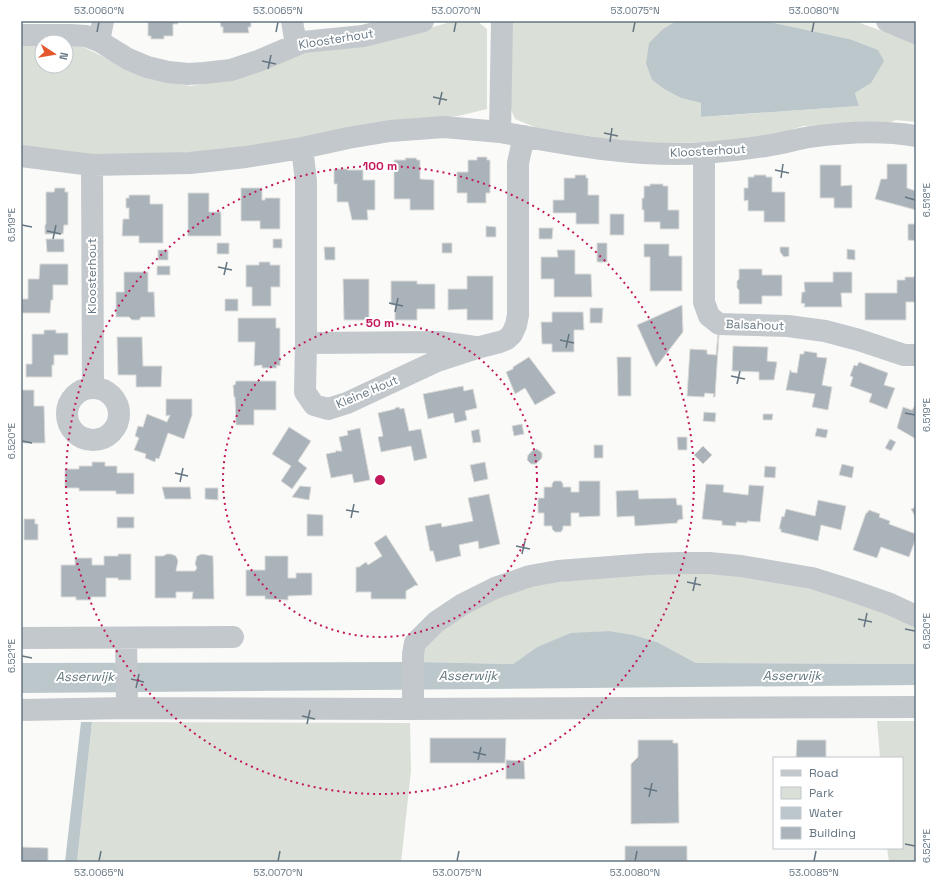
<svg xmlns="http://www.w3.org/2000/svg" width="937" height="883" font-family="'Space Grotesk',sans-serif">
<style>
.green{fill:#dadfd7}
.water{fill:#bbc7cb}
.building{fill:#aab3b9;stroke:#dcdcda}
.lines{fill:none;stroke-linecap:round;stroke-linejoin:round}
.minor{stroke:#c3c8cc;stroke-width:22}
.ticks{fill:none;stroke:#657683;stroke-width:1.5}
.ring{fill:none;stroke:#c2185b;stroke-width:2;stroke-dasharray:2 4}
.labels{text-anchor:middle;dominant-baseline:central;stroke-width:4;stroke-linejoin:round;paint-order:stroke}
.street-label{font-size:12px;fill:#657683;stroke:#fff}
.water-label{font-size:13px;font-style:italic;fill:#60757c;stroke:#fff}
.centre{fill:#c2185b;stroke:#fff;stroke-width:2}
.ring-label{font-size:12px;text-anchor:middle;font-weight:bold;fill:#c2185b;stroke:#fff;stroke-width:4;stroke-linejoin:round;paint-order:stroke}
.neatline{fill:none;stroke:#657683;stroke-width:1.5}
.ticks-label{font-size:10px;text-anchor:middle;fill:#657683}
</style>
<rect width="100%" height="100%" fill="#fafaf8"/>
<path class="green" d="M454,21h23l10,8v80l-29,7 -78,8 -112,22 -100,8h-99l-48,-6v-105l21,1v22h24v-22h11l72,35 42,7 40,-7 52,-19 28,-9 108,-20z
M512,21h164l-13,8 -17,35 6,16 12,9 17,9 20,5 1,14 157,-11 -4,-13 16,-10 -22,-44 -84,-18h89l62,22v79l-20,-2 -10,4 -83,2 -25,8 -42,7 -94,3 -105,-16 -22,-9 -6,-14z
M662,572l68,3 42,5 64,15 48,17 32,14v38l-220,-1 -39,-21 -23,-7 -25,-4 -38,3 -34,13 -24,17 -92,-2 1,-14 31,-27 46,-24 36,-13z
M877,721h39v141h-27l-2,-14h15v-90h-22z
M92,722l318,1 1,48 -10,91h-324z"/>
<path class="water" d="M676,21h89l84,18 29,11 6,11 -13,22 -16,10 4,13 -158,11v-14l-20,-5 -17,-9 -12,-9 -6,-16 3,-21 14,-14z
M609,631l25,4 23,7 39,21 220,1v21l-895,8v-30l400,-1 92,2 24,-17 34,-14z
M81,722h11l-15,140h-12z"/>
<path class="building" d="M148,21h30v3h-5v12h-9v3h-13v-3h-3z
M220,21h31v6h-3l1,6h-26v-6h-2z
M477,157h10v3h3v33h-4v10h-19v-10h-10v-21h11v-12h9z
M405,158h11l1,2h3v19l14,1v30h-24v-11h-16v-39h12z
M887,164h20v24l9,3v19l-41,-11 6,-20h6z
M820,165h21v21l11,-1v23h-18v-10h-14z
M334,169h13v1h16v10h12v30h-8l1,10h-16l-4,-18h-11v-18h-3z
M575,175h11v3h2v17h11v29h-23v-11h-23v-13h11v-22h11z
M754,175h12v2h6v15h13v30h-21v-11h-16v-11l-4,1v-13h4v-11h6z
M650,184h13v2h5v24h11v19h-19v-7h-16v-12h-2v-12h2v-12h6z
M55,188h10v4h3v33h-4l-1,9h-18v-9l1,-1v-32h8z
M241,188h21v12h3v-2h15v31h-20v-8h-19z
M188,193h21v19h12v24h-33z
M129,195h21v9h13v39h-24v-7h-17l1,-17h6v-11h-3v-10h3z
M610,214h14v21h-14z
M908,224h8v17l-8,-1z
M486,226l10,1v10h-10z
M539,228h14l-1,11h-13z
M46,239h18v13h-17z
M273,239h9v9h-9z
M217,243h12v11h-12z
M442,243h10v10h-10z
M597,243h10v19h-10z
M644,244h25v12h13v35h-32v-34h-6z
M324,247h11v13h-10z
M780,247h9v9l-5,1 -4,-5z
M847,249l8,1v10l-8,-1z
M158,250h10v10h-10z
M557,250h18v24h16l1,23h-38v-18h-13v-22h17z
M259,262h11v3h10v22h-9v19h-19v-19h-6v-22h13z
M40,264h28v21h-15v15h-2l-1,13h-29v-14h7v-20h11z
M157,266h13v9h-13z
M739,269h23v6h20v21h-20v8h-23v-14l-2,-2v-7l2,-2z
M124,272h24v20h6l1,25h-14l-2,3h-7l-3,-3h-13v-25h8z
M833,272h19v21h-11l1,14h-38l1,-3 -4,-1 1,-11h3l-1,-10h29z
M467,276h26v44h-26v-11l-19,1v-21h19z
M905,277h11v25h-10v18h-41v-27h32v-13h8z
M343,279h26v41h-25z
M391,281h26v3h18v25h-18v11h-22v-15h-4z
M225,299h13v12h-13z
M682,305l1,27 -27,35 -19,-42z
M590,308h13l-1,15h-12z
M552,312h31l1,18h-10v22h-22v-8h-10l-1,-22h11z
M238,318h38v10h4v38l-4,-1 1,3h-15v-3l-8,1 1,-24h-17z
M44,330h12v3h12v22h-14v10h-2v12h-26v-13h6v-30h12z
M718,334h1l-4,63h-2l1,-3 -9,-1 -1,4 -17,-1 3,-47 17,1v4l9,1z
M117,337h25l1,29h19l-1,21h-25v-12h-18z
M733,346l35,1 -1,14 10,1 -3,18h-15v-8l-27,-1z
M804,351l13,2v4l10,1 -5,27 10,2 -4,23 -16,-3 3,-13 -27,-4 -1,1 -1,-1 4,-20h1v2l6,1 3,-19h4z
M529,357l27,36 -21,12 -10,-17 -10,6 -9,-22 7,-3v-2z
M617,357h14v39h-13z
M859,362l29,11 -4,12 11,3 -8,21 -18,-7 3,-8 -22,-8 3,-9 -3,-1 4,-11 3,1z
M236,381h40v29h-22v15h-18l-1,-28h-1l-1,-12h2z
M463,386l1,5 9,-2 4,19 -12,3 2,9 -12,3 -2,-10 -25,6 -5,-25z
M21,390h13v16h10l1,37h-24z
M166,399h26v16l-8,24 -16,-6 -9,26 -3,-1 -1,4 -10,-4 1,-4 -12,-4 5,-12 -4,-2 3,-10 5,1 4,-13 20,8 3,-7 -4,1z
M916,404v35l-19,-11 6,-21 9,3z
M399,407l1,2 4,-1 5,23 12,-2 6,29 -13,3 -3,-15 -30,6 -3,-15 5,-1 -5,-23 17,-4v-1z
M704,412l12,1 -1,9 -12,-1z
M763,414h10l-1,6h-9z
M522,424l2,10 -10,2 -2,-10z
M289,427l22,14 -13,20 9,7 -15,21 -11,-8 10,-15 -19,-12z
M360,428l10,52 -16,3 -2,-9 -21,4 -5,-24 10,-2v-2l1,1h5l-3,-14 9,-2 -1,-4z
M817,428l11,2 -2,8 -11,-2z
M479,429l2,13 -8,1 -2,-12z
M677,437h10v13h-9z
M890,439l6,3 -5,9 -6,-3z
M594,445h9v13h-9z
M703,446l9,9 -9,9 -9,-9z
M537,449l5,4v5l-6,6h-5l-4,-4 1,-5 5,-5z
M92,462h13v4h12v7h17v21h-18v-3h-37v-3h-14v-19h14v-3h13z
M485,462l3,17 -14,3 -4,-17z
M842,464l12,3 -2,11 -13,-3z
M765,466l11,1 -1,11 -11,-1z
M554,481h7l2,3v3h8v5h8v-11h21v35l-21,1v-4h-8v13h-8v3l-2,3h-6l-3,-3v-3h-8v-13h-6v-15h6v-11h8v-3z
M706,484l18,1 -1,7 25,3 1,-10 15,1 -4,36 -13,-1v2l-11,-1v4l-14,-1v-4l-20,-2z
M300,486l11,1 -2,13 -17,-3z
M162,487h28l1,12h-26z
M205,488h13v12l-13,-1z
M638,490l1,9 37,-1 1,7h5l1,14 -5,1 -1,3 -42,3 -1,-10 -17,1 -1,-26z
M489,494l11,50 -21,5 -1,-8 -19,4 2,11 -25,6 -3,-11h-3l-5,-25 16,-3 1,4 31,-6 -5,-23z
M818,500l28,6 -5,24 -20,-5 -3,16 -37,-9v-3h-2l3,-13 2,1 2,-8 29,7z
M916,507v11l-5,-9z
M869,510l11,4 -1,3 11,4 -1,3 27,10v4l-7,19 -28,-10 -4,11 -24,-8 13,-37h1z
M307,514l16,1v21h-16z
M117,517h17v11h-17z
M24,519h11v5h3v16h-14z
M386,535l32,50 -1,1 -1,-1 -10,6v8h-35v-7h-14l-1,1v-26h3l7,-5 2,3 14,-9 -8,-13z
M118,554h13v26h-13v-2h-12v19h-15v3h-15v-3h-15v-32h14v-7h17v7h12v-9h14z
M167,554h4l5,2 2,5 -2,10h19l2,-3 -2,-4 2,-8 5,-2 11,2 1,43h-22l1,-7h-17v6h-21v-42h8z
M265,556h23v22h8v-5h16v22l-24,1v4l-23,-1v-3h-19v-26h19z
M430,738h76l-1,25h-75z
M638,740h35v3h5l1,80 -48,1v-60l7,-7z
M797,740h29v18h-30z
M506,760l18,1 1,18h-19z
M625,846h62v16h-62z
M21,847l27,1v14h-27z"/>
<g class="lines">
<path class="minor" d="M292,21l4,24
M502,21l-2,111c66,12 138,26 205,21 22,-2 45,-4 66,-8 13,-2 26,-6 39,-8 35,-5 71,-7 106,-1
M887,21l29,12
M21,35h50l15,1 13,5 29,18 19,8 21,5 20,2 16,-1 27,-3 27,-9 45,-19 60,-6 60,-15
M99,41l4,-20
M302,148l4,33v162l133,-1 36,5
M704,153v149l5,14 10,8 69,2 37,5 34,9 45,15h12
M21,156l71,9 98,-2 56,-6 56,-9 46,-10 42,-7 54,-4 56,5
M92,165l1,222
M306,343l-1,49 9,13 14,4 19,-6 90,-42 43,-14 20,-5 7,-3 5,-5 4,-9 2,-10v-152l6,-27
M67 414a26 26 0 1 1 52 0a26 26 0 1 1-52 0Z
M21,638l212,-1
M126,638l1,70
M413,708v-54l2,-11 21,-21 27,-18 32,-16 35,-12 28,-5 91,-7 31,-1h29l32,3 71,12 38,12 40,14 26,12
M21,710l106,-2 277,1 512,-2"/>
</g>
<path class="ticks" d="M97,32l2,-10M276,32l2,-10M454,32l2,-10M633,32l2,-10M812,32l2,-10M262,61l14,3M268,69l3,-14M433,97l14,3M439,105l3,-13M604,133l14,3M610,142l2,-14M775,170l14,3M781,178l2,-14M905,197l10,3M22,225l10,2M47,231l14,3M53,239l3,-14M218,267l14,3M224,275l3,-13M389,303l14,3M395,312l3,-14M560,340l14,3M566,348l3,-14M731,376l14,3M737,384l3,-13M905,413l10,2M22,441l10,2M175,473l13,3M180,482l3,-14M346,510l13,2M351,518l3,-14M516,546l14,3M522,554l3,-13M687,582l14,3M693,591l3,-14M858,619l14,3M864,627l3,-14M905,629l10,2M22,656l10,2M131,679l13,3M136,688l3,-14M302,716l13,3M307,724l3,-14M473,752l13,3M478,760l3,-13M644,788l13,3M649,797l3,-14M905,844l10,2M99,861l2,-10M278,861l2,-10M457,861l2,-10M635,861l2,-10M814,861l2,-10"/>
<g class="ring">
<circle cx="380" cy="480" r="157"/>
<circle cx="380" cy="480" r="314"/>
</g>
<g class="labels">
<g class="street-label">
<text transform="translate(336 39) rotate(-9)">Kloosterhout</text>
<text transform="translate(708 151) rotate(-3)">Kloosterhout</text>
<text transform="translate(92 276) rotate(-90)">Kloosterhout</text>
<text transform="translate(755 325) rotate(2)">Balsahout</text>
<text transform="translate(367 392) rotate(-23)">Kleine Hout</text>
</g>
<g class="water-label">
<text x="468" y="675">Asserwijk</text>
<text x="792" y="675">Asserwijk</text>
<text x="85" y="676">Asserwijk</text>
</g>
</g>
<circle cx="380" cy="480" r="6" class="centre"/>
<g class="ring-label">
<text x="380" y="170">100 m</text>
<text x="380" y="327">50 m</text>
</g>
<rect width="937" height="883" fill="none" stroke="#ffffff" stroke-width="44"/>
<rect x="773" y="757" width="130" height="92" fill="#ffffff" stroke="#c1c8cd"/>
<rect x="781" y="770" width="20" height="6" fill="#c3c8cc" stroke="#c1c8cd"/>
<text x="809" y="777" font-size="12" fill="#657683">Road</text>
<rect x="781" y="787" width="20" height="12" fill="#dadfd7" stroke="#c1c8cd"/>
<text x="809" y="797" font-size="12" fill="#657683">Park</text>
<rect x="781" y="807" width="20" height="12" fill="#bbc7cb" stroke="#c1c8cd"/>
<text x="809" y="817" font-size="12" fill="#657683">Water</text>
<rect x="781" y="827" width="20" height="12" fill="#aab3b9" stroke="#c1c8cd"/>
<text x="809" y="837" font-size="12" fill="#657683">Building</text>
<g transform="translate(54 54) rotate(102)"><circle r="19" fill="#ffffff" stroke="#c1c8cd"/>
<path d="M0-3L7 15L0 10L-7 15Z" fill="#e4572e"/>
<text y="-6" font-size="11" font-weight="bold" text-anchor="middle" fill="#657683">N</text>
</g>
<rect x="22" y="22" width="893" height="839" class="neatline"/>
<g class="ticks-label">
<text x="99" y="14">53.0060°N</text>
<text x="278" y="14">53.0065°N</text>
<text x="456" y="14">53.0070°N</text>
<text x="635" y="14">53.0075°N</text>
<text x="814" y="14">53.0080°N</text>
<text transform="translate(926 200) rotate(-90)" y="4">6.518°E</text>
<text transform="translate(11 225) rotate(-90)" y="4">6.519°E</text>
<text transform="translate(926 415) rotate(-90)" y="4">6.519°E</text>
<text transform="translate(11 441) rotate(-90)" y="4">6.520°E</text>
<text transform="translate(926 631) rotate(-90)" y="4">6.520°E</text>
<text transform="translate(11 656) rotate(-90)" y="4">6.521°E</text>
<text transform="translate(926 846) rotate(-90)" y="4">6.521°E</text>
<text x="99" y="876">53.0065°N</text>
<text x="278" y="876">53.0070°N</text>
<text x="457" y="876">53.0075°N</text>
<text x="635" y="876">53.0080°N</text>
<text x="814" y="876">53.0085°N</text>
</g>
</svg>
